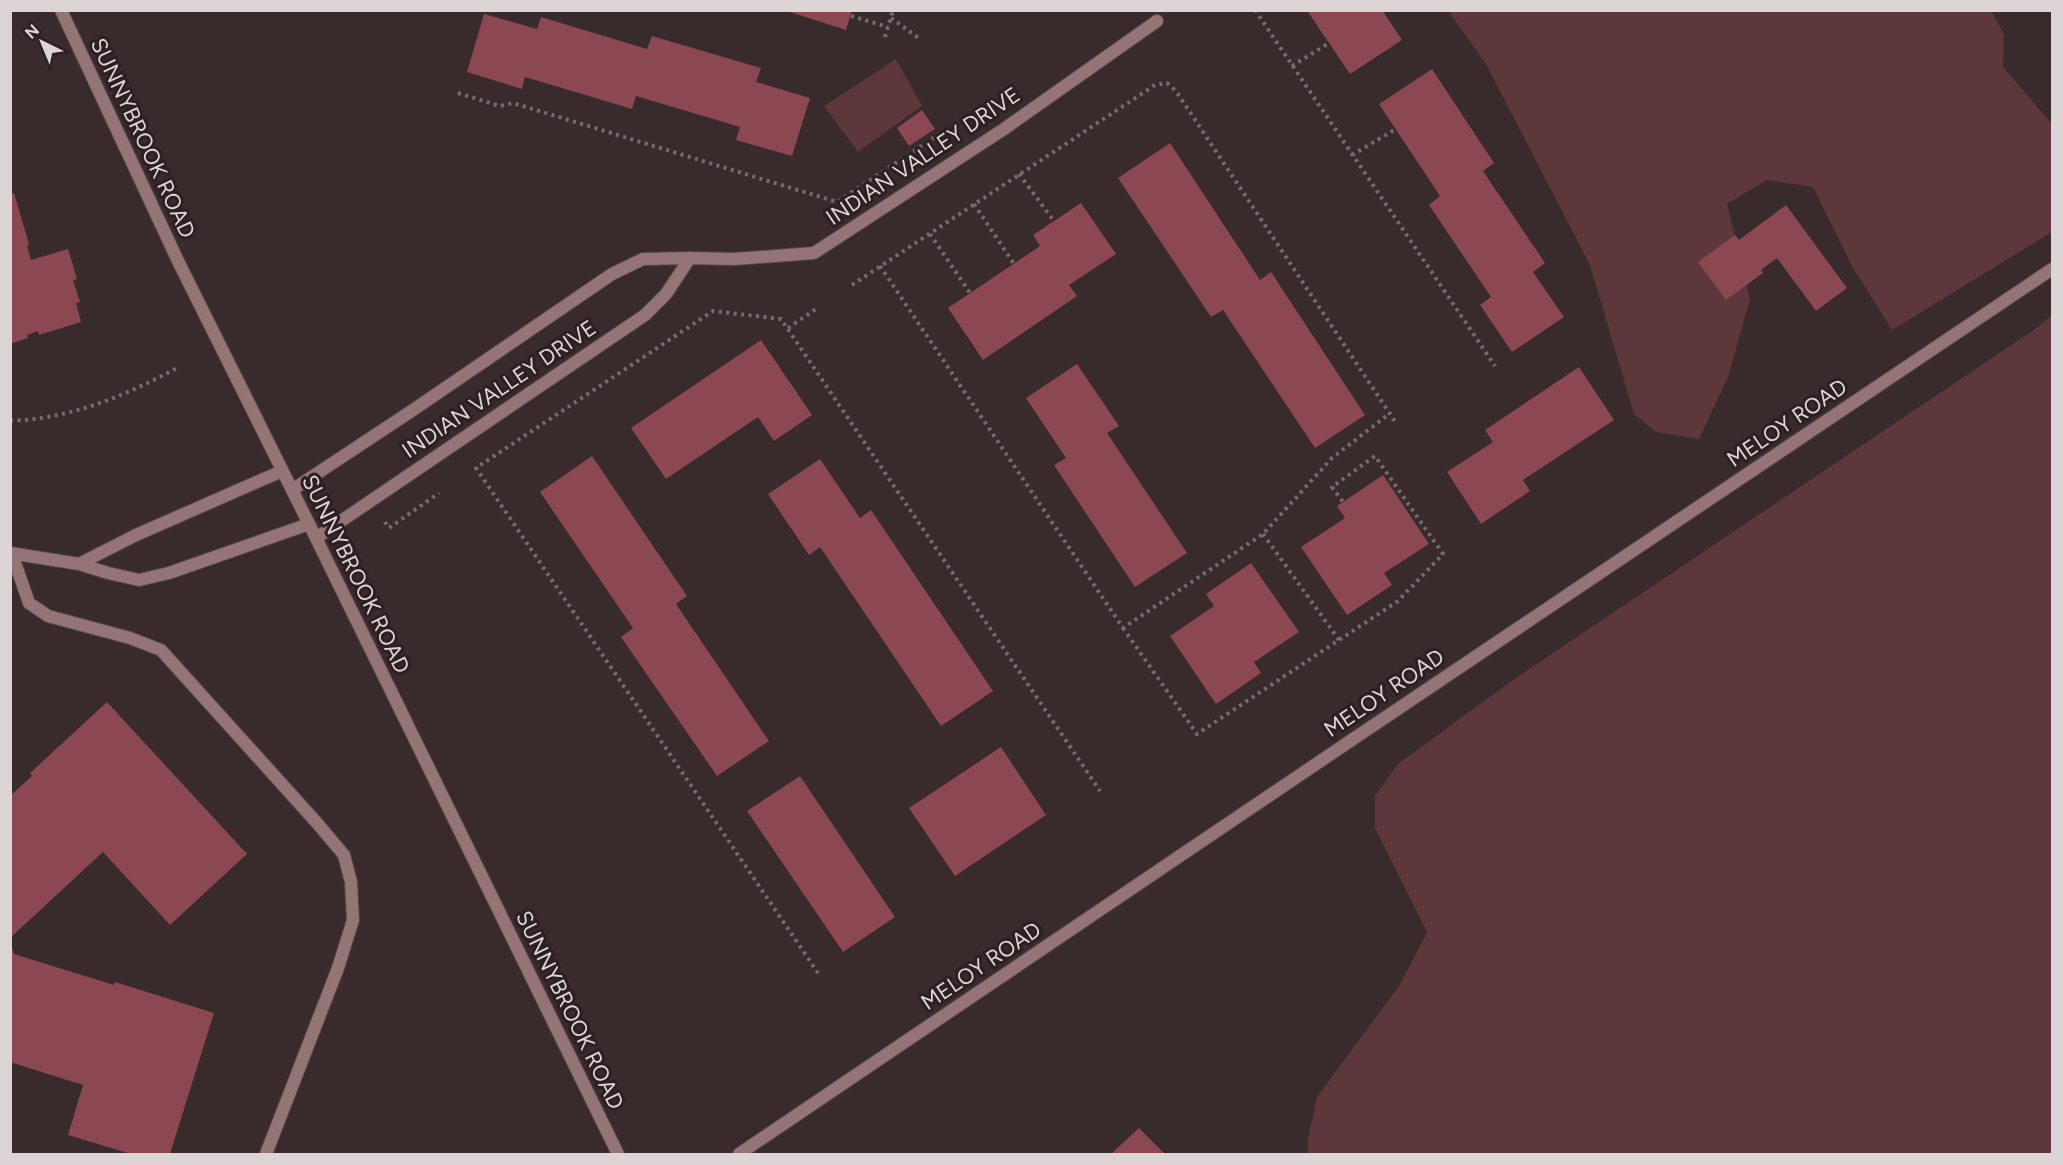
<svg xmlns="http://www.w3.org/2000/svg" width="2063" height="1165" font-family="Figtree,sans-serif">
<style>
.green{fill:#5e373c}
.building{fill:#8b4752}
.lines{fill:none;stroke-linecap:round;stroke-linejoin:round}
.service-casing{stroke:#57494a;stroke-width:14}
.minor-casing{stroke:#57494a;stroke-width:14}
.tertiary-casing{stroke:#57494a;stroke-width:14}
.path{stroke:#786b6d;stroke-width:4;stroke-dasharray:3 4.5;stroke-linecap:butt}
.service{stroke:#957478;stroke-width:12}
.minor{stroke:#957478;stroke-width:12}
.tertiary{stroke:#957478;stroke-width:12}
.labels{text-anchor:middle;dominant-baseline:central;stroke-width:6;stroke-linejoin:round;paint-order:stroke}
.street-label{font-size:22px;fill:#ddd4d5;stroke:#2e2022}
</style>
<rect width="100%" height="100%" fill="#392a2c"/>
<path class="green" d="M1448,11h543l13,23 -1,33 49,57v108l-160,98 -40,-64 -39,-79 -46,-7 -40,24 23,95 -22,78 -29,62 -43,-7 -22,-18 -44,-149 -104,-201z
M896,59l26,47 -64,46 -34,-46z
M2052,315v839h-744v-15l9,-42 82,-111 28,-54 -52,-104v-32l23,-32 112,-82 525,-353z"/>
<path class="building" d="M784,10h68l-6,20z
M1310,10h72l20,30 -52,34 -42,-62z
M484,14l53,15 4,-12 106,32 5,-13 109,32 -5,14 54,16 -18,58 -56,-16 4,-13 -104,-31 -4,13 -107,-32 -3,12 -55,-17z
M1432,69l62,94 -11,8 62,92 -12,9 31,45 -52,35 -32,-47 11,-8 -62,-92 11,-9 -61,-92z
M922,110l13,19 -26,17 -12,-18z
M1170,143l90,137 11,-8 94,143 -50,33 -92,-138 -12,7 -93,-139z
M14,193l15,51 -2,2 4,14 37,-11 9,30 -4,1 7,22 -4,1 5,19 -42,13 -1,-4 -11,4 1,3 -18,6v-150z
M1081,203l35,51 -47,31 8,11 -94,64 -35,-52 92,-62 -7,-11z
M1786,205l61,83 -31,23 -39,-53 -16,12 2,3 -37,27 -28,-38 37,-27 4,5z
M761,340l51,75 -38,26 -16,-24 -92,62 -35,-51z
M1077,364l42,62 -12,7 80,120 -52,34 -81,-122 12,-7 -40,-60z
M1579,367l35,53 -91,60 7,11 -49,33 -34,-52 46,-30 -8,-12z
M592,456l95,140 -11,8 93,137 -52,35 -96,-139 12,-9 -93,-136z
M820,459l40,59 11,-8 122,181 -52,35 -121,-179 -11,8 -41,-61z
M1383,475l46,69 -45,29 8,12 -45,30 -46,-68 44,-29 -8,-12z
M1251,563l48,69 -45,30 7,11 -45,31 -46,-68 44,-30 -8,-12z
M107,702l140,152 -77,71 -67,-73 -93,86v-142l22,-20 -2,-3z
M1001,747l45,68 -91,61 -46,-68z
M800,776l95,141 -52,35 -96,-141z
M10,941l4,13 100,31 1,-3 99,31 -44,141h-39l-63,-19 15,-50 -73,-23z
M1139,1128l26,26h-54z"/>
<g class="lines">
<defs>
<path id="service" d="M10,553l69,11 29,9 31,7 30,-7 140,-49
M10,555l2,-1 17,49 19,13 82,22 31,12 156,173 27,32 7,27 2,38 -15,48 -72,186
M79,564l57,-29 146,-64"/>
<path id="minor" d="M292,490l121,-80 199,-136 31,-15 47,-1 44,1 80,-6 190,-124 153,-108
M316,538l329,-223 21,-21 24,-36"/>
<path id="tertiary" d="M61,10l117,251 138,277 302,616
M739,1154l583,-394 730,-491"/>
</defs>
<use href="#service" class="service-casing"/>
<use href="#minor" class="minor-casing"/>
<use href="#tertiary" class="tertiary-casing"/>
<path class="path" d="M1255,10l240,356
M851,16l37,11
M891,18l29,21
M885,37l8,-27
M1292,66l37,-23
M458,93l42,13 13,-3 324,99 98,-65
M1352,155l44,-26
M1019,174l35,47
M974,204l40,60
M930,234l40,59
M880,266l243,362 140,-94 69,-76 57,-44
M852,285l303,-200 12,-2 9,8 220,332
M788,328l31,-21
M10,421c63,-3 112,-24 167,-53
M385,522l4,6 50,-35
M1263,534l76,106
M1123,628l74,106 201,-133 45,-47 -68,-98 -43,31 11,15
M818,973l-342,-505 237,-157 68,8 319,472"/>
<use href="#service" class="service"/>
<use href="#minor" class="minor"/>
<use href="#tertiary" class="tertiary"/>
</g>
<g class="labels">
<g class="street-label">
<text transform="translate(143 138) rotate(65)">SUNNYBROOK ROAD</text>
<text transform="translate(923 156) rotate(-34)">INDIAN VALLEY DRIVE</text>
<text transform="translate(499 389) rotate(-34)">INDIAN VALLEY DRIVE</text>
<text transform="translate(1787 423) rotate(-34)">MELOY ROAD</text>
<text transform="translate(356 574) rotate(64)">SUNNYBROOK ROAD</text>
<text transform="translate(1384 693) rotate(-34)">MELOY ROAD</text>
<text transform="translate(981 966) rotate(-34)">MELOY ROAD</text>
<text transform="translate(570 1010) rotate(64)">SUNNYBROOK ROAD</text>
</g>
</g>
<rect width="2063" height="1165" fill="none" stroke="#ddd4d5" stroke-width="24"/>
<g transform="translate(42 42) rotate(317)" stroke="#2e2022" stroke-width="4.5" paint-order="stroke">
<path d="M0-4.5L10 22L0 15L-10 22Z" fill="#ddd4d5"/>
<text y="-9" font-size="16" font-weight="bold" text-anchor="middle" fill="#ddd4d5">N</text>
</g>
</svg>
